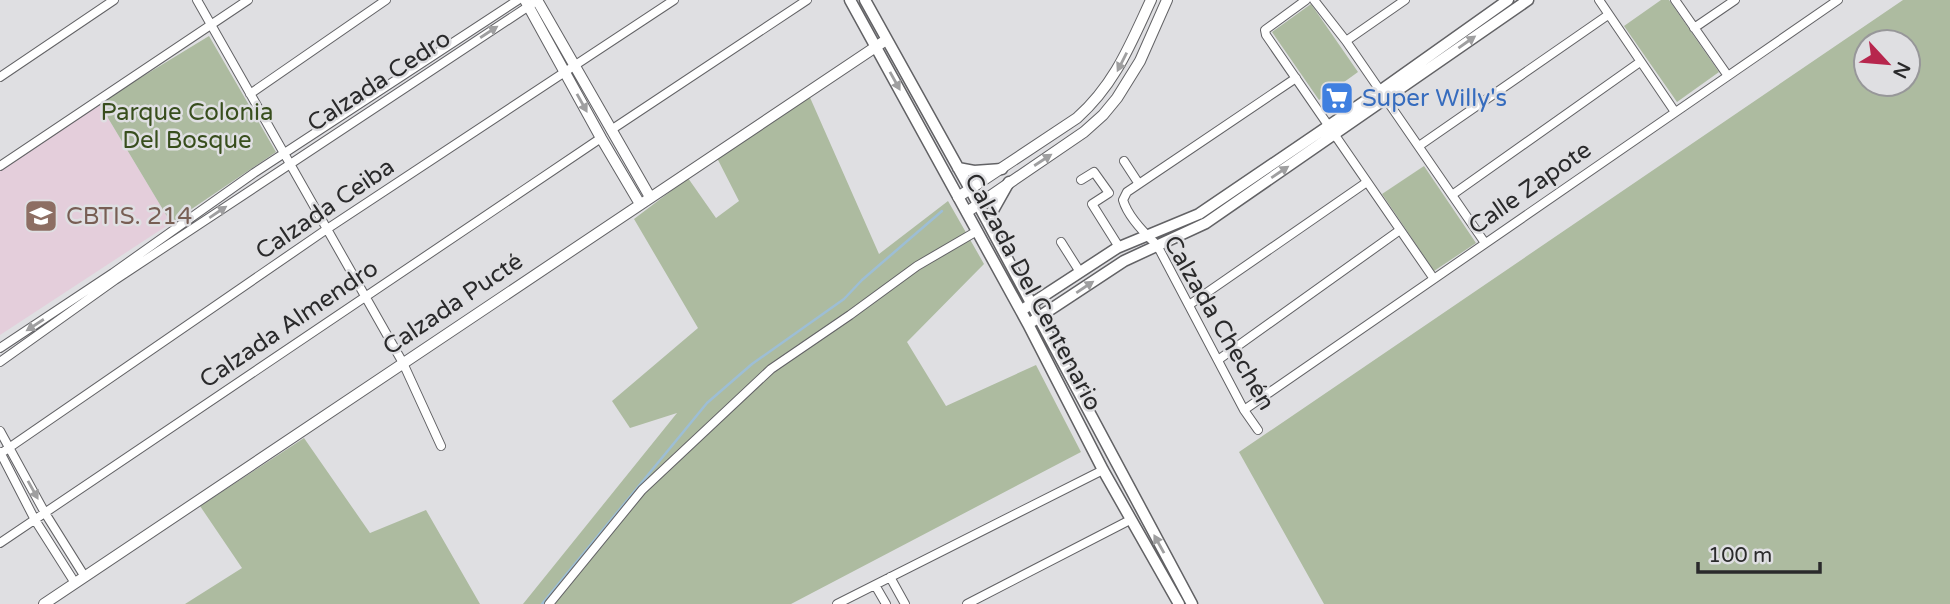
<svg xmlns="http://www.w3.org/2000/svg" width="1950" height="604" font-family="'Varela Round',sans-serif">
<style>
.education{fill:#e4cedb}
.green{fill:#adbba0;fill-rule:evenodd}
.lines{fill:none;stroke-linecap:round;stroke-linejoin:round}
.stream{stroke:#9dbed5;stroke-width:2.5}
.minor-casing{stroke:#626265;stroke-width:10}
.tertiary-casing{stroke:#626265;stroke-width:12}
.secondary-casing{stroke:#626265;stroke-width:13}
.minor{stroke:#fff;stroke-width:8}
.tertiary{stroke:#fff;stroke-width:10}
.secondary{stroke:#fff;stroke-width:10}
.oneway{fill:#9f9fa0}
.labels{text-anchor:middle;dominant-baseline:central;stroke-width:5;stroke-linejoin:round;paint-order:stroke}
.street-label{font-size:24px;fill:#2a2a2b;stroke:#dfdfe2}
.shop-label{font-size:24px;fill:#366cbe;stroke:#dfdfe2;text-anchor:start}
.park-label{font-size:24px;fill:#384e1d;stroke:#dfdfe2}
.education-label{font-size:24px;fill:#785e54;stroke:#dfdfe2;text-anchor:start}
</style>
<rect width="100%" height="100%" fill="#dfdfe2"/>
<path class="education" d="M99,103l72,120 -171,112v-166z"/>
<path class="green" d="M1661,0h8l50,72 -42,30 -53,-76z
M1903,0h47v604h-626l-85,-152zM1866,42h42v42h-42z
M1311,4l47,68 -39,28 -47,-68z
M209,36l67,116 -105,71 -72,-120z
M808,93l71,161 69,-53 36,63 -77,78 39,64 90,-41 45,87 -290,152h-268l154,-191 -47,15 -18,-27 86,-73 -64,-109 54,-41 28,40 23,-17 -22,-43z
M1424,166l52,77 -42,28 -52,-77z
M304,438l66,95 56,-23 54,94h-295l57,-36 -42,-62z"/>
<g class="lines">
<path class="stream" d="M542,604l165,-201 45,-39 92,-65 18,-19 80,-69"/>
<defs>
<path id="minor" d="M197,0l206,363 38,83
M1306,0l-41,30 1,5 168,244
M1314,0l32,41 139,202
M1599,0l76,112
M1675,0l53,76
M1694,28l41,-28
M1346,41l59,-41
M0,77l114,-77
M250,94l136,-94
M611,130l196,-130
M1419,146l189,-131
M1124,161l15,23
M0,166l248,-166
M1081,180l13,-8 15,21 -17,11 27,43
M1452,195l188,-133
M1061,242l19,30
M1189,305l178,-123
M0,348l113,-75 141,-100 264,-173
M1218,360l182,-130
M0,362l115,-82 417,-276
M1244,410l594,-410
M1258,430l-14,-20 -87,-165c-13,-12 -29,-28 -34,-45l4,-8 169,-114
M0,431l45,82 40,64
M0,452l35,68 40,63
M0,454l327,-225 347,-229
M0,543l601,-405
M890,577l15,27
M875,585l11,19
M549,604l93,-114 129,-121 79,-54 67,-49 60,-35
M837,604l266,-134
M967,604l163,-84"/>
<path id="tertiary" d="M525,0l76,138 39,66
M537,0l113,197
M958,197l119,-79c38,-34 53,-73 74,-118
M967,212l117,-80 19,-17 14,-17 23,-37 27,-61
M44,604l842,-564"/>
<path id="secondary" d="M850,0l178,324 75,146 76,134
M865,0l105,189 222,415
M958,168l16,3 28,-2
M987,221l22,-39
M1025,308l92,-60 82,-34 181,-123 128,-91
M1033,321l91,-60 82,-38 322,-223"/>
</defs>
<use href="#minor" class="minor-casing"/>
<use href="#tertiary" class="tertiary-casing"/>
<use href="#secondary" class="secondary-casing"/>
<use href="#minor" class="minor"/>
<use href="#tertiary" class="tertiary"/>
<use href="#secondary" class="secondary"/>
</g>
<defs><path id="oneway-solid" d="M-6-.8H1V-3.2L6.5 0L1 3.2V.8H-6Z" transform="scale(1.75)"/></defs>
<g class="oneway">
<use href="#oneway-solid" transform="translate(489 32) rotate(-33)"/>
<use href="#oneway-solid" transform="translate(1467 42) rotate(-35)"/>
<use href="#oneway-solid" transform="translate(1122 62) rotate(117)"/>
<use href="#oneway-solid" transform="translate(895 81) rotate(61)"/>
<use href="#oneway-solid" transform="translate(582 103) rotate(61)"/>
<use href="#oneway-solid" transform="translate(1043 160) rotate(-33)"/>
<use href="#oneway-solid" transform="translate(1280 172) rotate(-34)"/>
<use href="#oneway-solid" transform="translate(218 212) rotate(-34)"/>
<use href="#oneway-solid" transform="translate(1085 287) rotate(-34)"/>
<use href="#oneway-solid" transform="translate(35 325) rotate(147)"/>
<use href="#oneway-solid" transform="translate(33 490) rotate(61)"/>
<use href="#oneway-solid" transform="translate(1159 544) rotate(-119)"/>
</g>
<defs>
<symbol id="supermarket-square" viewBox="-11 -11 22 22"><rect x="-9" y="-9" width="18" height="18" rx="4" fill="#3f7fe0" stroke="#dfdfe2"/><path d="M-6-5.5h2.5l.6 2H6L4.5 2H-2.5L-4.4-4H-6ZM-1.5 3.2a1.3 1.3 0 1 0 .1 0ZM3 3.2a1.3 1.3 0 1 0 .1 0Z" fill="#fff"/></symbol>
<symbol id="university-square" viewBox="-11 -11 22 22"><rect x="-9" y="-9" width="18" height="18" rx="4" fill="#8d6e63" stroke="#dfdfe2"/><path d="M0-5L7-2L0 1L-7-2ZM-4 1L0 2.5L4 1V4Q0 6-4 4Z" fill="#fff"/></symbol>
</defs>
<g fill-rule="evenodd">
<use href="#supermarket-square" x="1318" y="79" width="38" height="38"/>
<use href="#university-square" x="22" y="197" width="38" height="38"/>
</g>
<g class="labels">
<g class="street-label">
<text transform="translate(379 81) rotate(-33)">Calzada Cedro</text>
<text transform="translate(1530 188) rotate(-35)">Calle Zapote</text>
<text transform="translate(325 209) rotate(-34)">Calzada Ceiba</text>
<text transform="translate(1033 292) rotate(62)">Calzada Del Centenario</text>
<text transform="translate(453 304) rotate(-34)">Calzada Pucté</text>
<text transform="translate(1219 323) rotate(60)">Calzada Chechén</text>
<text transform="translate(289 324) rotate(-34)">Calzada Almendro</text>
</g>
<g class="shop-label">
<text x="1362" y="98">Super Willy's</text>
</g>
<g class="park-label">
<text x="187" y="112">Parque Colonia<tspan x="187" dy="28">Del Bosque</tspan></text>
</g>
<g class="education-label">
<text x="66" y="216">CBTIS. 214</text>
</g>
</g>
<g transform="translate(1887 63) rotate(116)"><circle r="33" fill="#dfdfe2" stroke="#979799" stroke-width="2"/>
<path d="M0-5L12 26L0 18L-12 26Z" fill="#b7264d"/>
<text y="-10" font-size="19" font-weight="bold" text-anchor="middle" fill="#2a2a2b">N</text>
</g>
<path d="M1698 562v10h122v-10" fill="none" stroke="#2a2a2b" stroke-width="3.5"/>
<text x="1708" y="562" font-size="21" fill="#2a2a2b" stroke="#dfdfe2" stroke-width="5" paint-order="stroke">100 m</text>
</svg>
